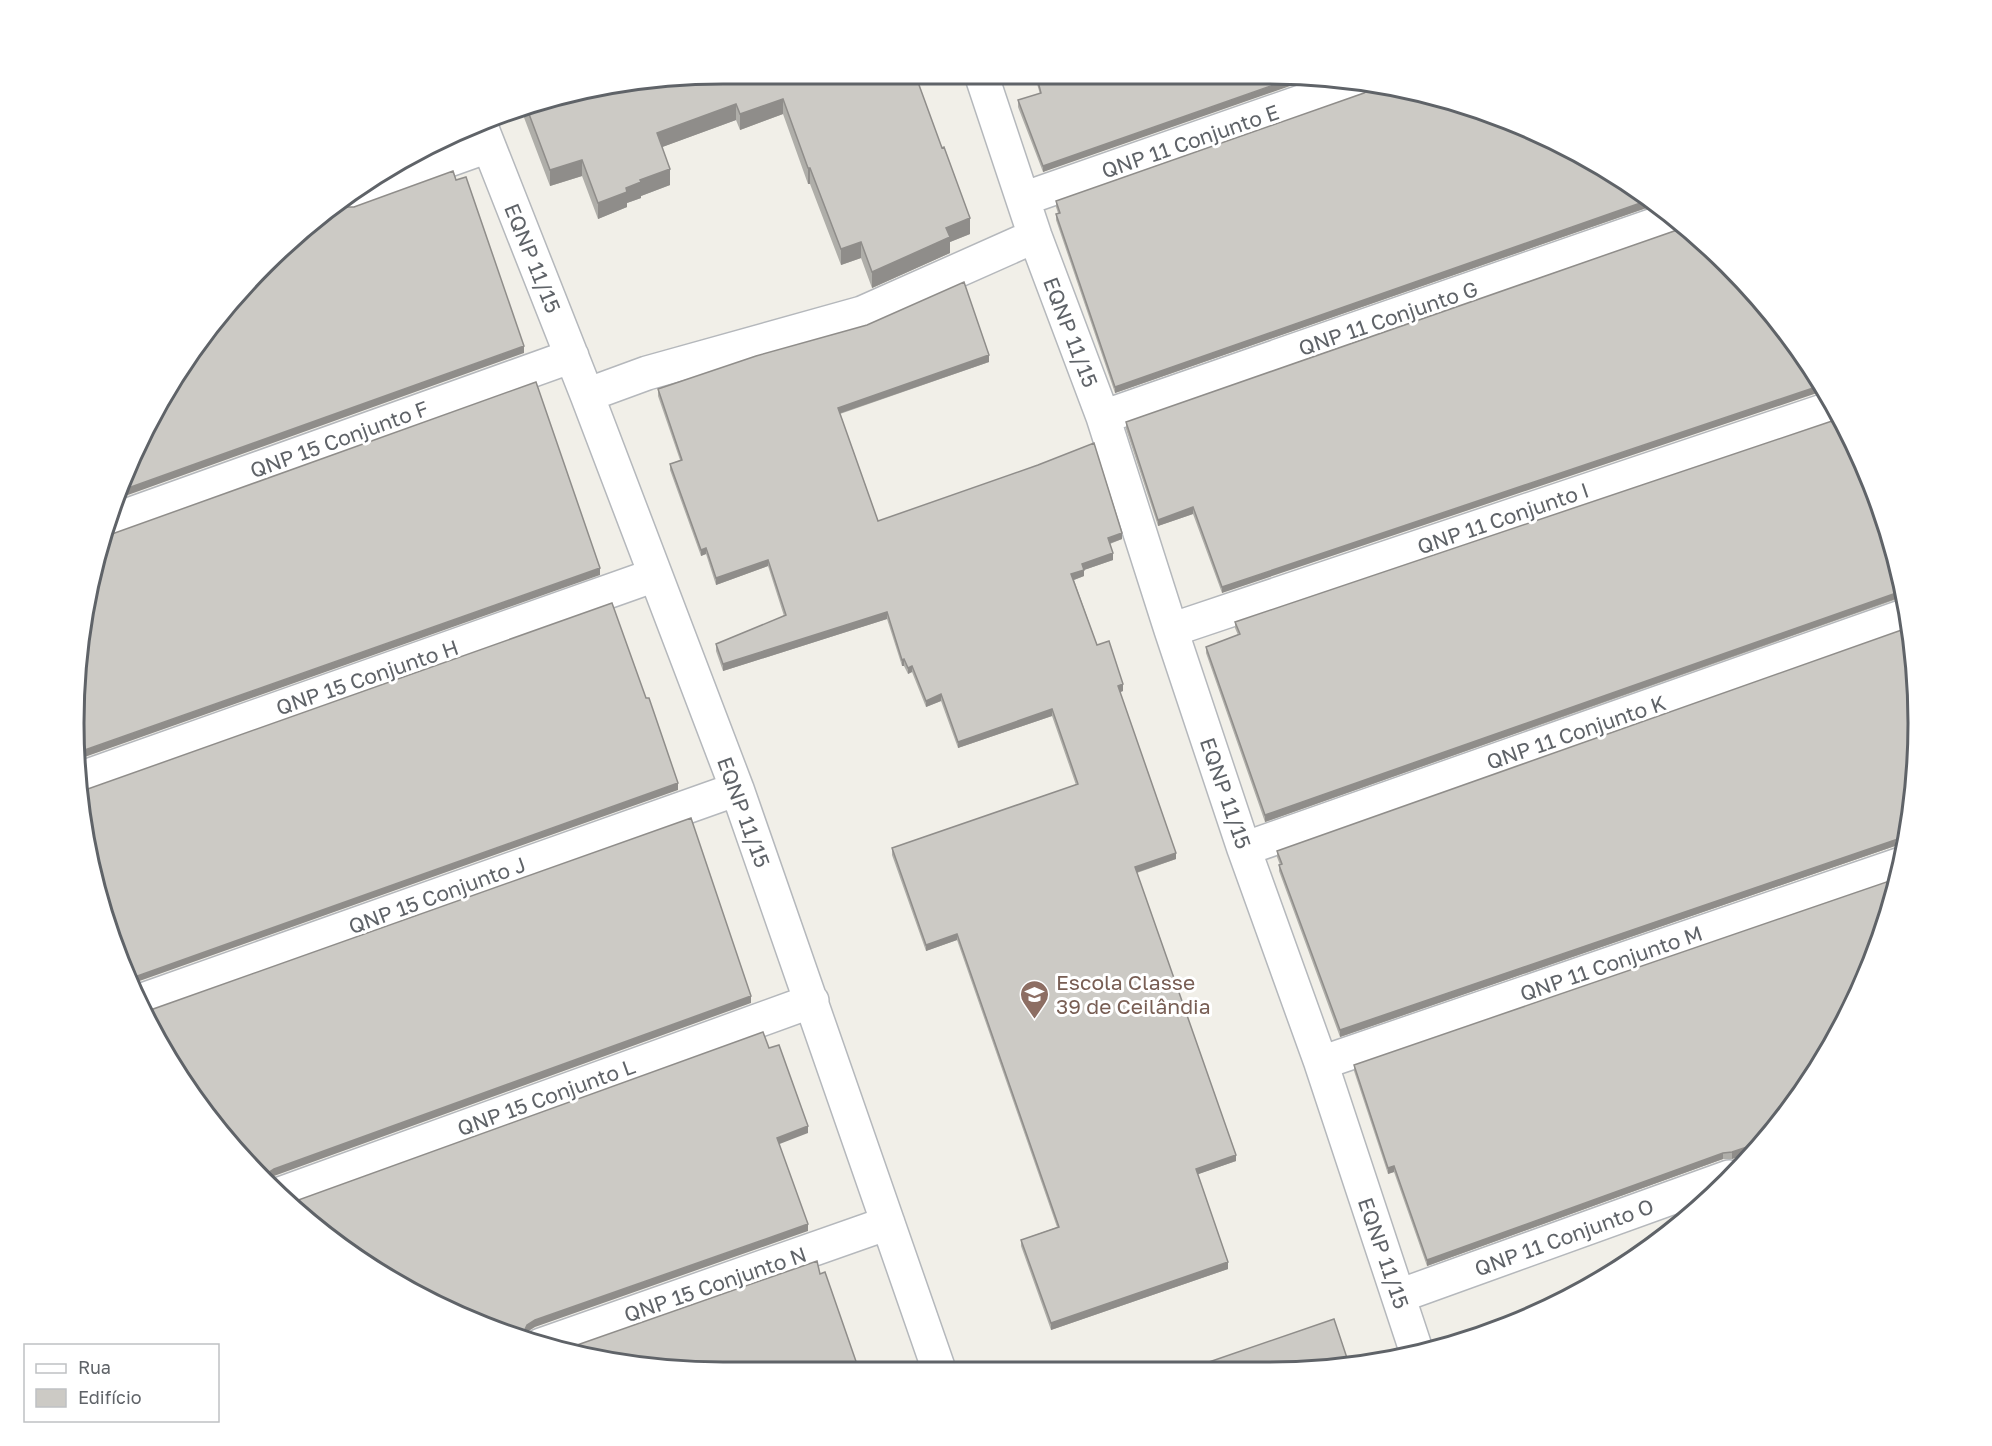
<svg xmlns="http://www.w3.org/2000/svg" width="1992" height="1446" font-family="'Golos Text',sans-serif">
<style>
.lines{fill:none;stroke-linecap:round;stroke-linejoin:round}
.minor-casing{stroke:#b5b8bc;stroke-width:36}
.minor{stroke:#fff;stroke-width:33}
.wall{fill:#afaea9}
.shaded-wall{fill:#8f8d8a}
.building{fill:#cccac5;stroke:#8f8d8a;stroke-width:1.5}
.labels{text-anchor:middle;dominant-baseline:central;stroke-width:6;stroke-linejoin:round;paint-order:stroke}
.street-label{font-size:21px;fill:#5f6368;stroke:#fff}
.education-label{font-size:21px;fill:#785e54;stroke:#fff;text-anchor:start}
.rim{fill:none;stroke:#5f6368;stroke-width:3}
</style>
<rect width="100%" height="100%" fill="#f1efe8"/>
<g class="lines">
<defs>
<path id="minor" d="M981,74l54,162 68,181 68,213 73,219 77,214 95,287
M479,121l108,274 150,394 202,581
M348,196l140,-50
M1023,199l335,-117
M587,395l60,-22 215,-60 173,-77
M1103,417l571,-199
M106,523l466,-167
M1171,630l664,-223
M79,779l576,-204
M1244,849l663,-234
M137,1002l600,-213
M1321,1063l580,-199
M280,1194l532,-193
M1399,1296l330,-119
M541,1345l347,-122"/>
</defs>
<use href="#minor" class="minor-casing"/>
<use href="#minor" class="minor"/>
</g>
<path class="wall" d="M940,74v3l-21,8 51,149 -20,8v11l-78,35 -11,-30 -20,7 -31,-81h-2l-25,-70 -43,16 -4,-10 -74,27 8,38 -29,11v2l-14,5v4l-29,12 -16,-43 -32,10 -30,-79 35,-11z
M1034,74h235l-226,98 -25,-65v-7l22,-6z
M1373,87l221,74 61,44 -540,188 -59,-173v-6l2,-1 -2,-6v-6l308,-108z
M1680,229l-458,364 -29,-79 -35,12 -32,-97v-7z
M989,362l-149,52 38,107 244,18 -12,5 3,16 -29,10v6l-10,4 23,65 26,46 -3,1 56,167 -39,14 99,288 -38,13 30,95 -177,61 -30,-84v-6l36,-13 -100,-287 -31,11 -34,-96v-7l184,-63 -24,-69 -94,32 -17,-47 -15,6 -14,-35 -4,2 -4,-8h-2l-15,-47 -164,52 -7,-20v-7l68,-28 -16,-50 -52,19 -10,-31 -5,2 -31,-86v-6l10,-4 -22,-64v-7z
M1884,515l19,82 -638,225 -59,-169v-6l32,-12 -3,-7v-6z
M1917,766l-13,80h-9l-555,191 -61,-166v-6h1l-3,-8v-6z
M1354,1065l430,54 -31,32 -21,8h-9l-296,107 -33,-94 -6,2 -34,-103z"/>
<path class="shaded-wall" d="M915,74h25v3l-25,10z
M1299,76l14,2 -270,94v-6z
M783,99v15l-43,16v-16z
M736,104v16l-79,29v-16z
M441,141v2l-12,4z
M582,160v16l-32,10v-16z
M808,168h2v16h-2z
M670,169v16l-29,11v2l-14,5v4l-29,12v-16l42,-23z
M1649,200l6,5 -540,188v-6z
M970,218v16l-20,8v11l-78,35v-16l74,-44z
M861,242v16l-20,7v-16z
M524,346v7l-410,147 3,-8z
M989,355v7l-151,52v-6z
M1822,385l4,5 -604,203v-6z
M1193,507v7l-35,12v-6z
M1122,533v6l-14,5v-6z
M706,548v6l-5,2v-6z
M1113,553v7l-29,10v6l-13,5v-7l11,-10z
M768,560v6l-52,19v-7z
M600,568v7l-521,184v-7z
M1901,591v6l-636,225v-7z
M887,612v7l-164,52v-7z
M904,659v7h-2v-6z
M912,666v6l-4,2v-6z
M1123,684v7l-5,2v-7z
M941,694v7l-15,6v-6z
M1052,709v7l-94,32v-6z
M678,783v7l-547,194 -2,-5z
M1895,840v6l-555,191v-7z
M1176,853v6l-41,14v-6z
M957,934v6l-31,11v-6z
M751,996v7l-477,173 -7,5 -3,-2 1,-4 9,-6z
M808,1126v7l-31,12v-7z
M1762,1142l-9,9 -21,8v-7z
M1723,1153v6l-296,107v-6z
M1236,1155v6l-40,14v-6z
M1394,1166v6l-6,2v-6z
M808,1224v7l-273,96 -8,5 -3,7 -1,-1v-4l4,-9 8,-5z
M1228,1262v7l-177,61v-7z"/>
<path class="building" d="M723,74h192l27,74 2,-1 26,71 -24,10 4,9 -78,35 -11,-30 -20,7 -31,-81h-2l-25,-69 -43,15 -4,-10 -79,29 13,36 -30,11 1,2 -15,6 1,4 -29,11 -16,-43 -32,10 -24,-64 29,-10z
M1036,74h233l30,2 -256,90 -25,-66 23,-7z
M1374,84l22,2 121,37 77,38 55,39 -534,187 -59,-173 4,-1 -4,-12 308,-108 9,-6z
M453,171l3,9 10,-3 58,169 -407,146 23,-56 94,-141 104,-91 6,3h10z
M1685,226l12,8 61,61 64,90 -600,202 -29,-80 -35,13 -32,-98 554,-193z
M964,282l25,73 -151,53 40,113 160,-56 56,-22 28,90 -14,5 5,15 -31,11 2,6 -13,4 26,71 12,-4 14,43 -5,2 58,167 -41,14 101,288 -40,14 32,93 -177,61 -30,-83 38,-13 -102,-293 -31,11 -34,-97 186,-64 -26,-75 -94,33 -17,-48 -15,7 -14,-35 -4,2 -4,-9 -2,1 -15,-48 -164,52 -7,-20 70,-29 -18,-55 -52,18 -10,-30 -5,2 -31,-86 12,-4 -24,-71 98,-33 111,-31z
M536,382l64,186 -521,184v-114l24,-104h9z
M1841,418l43,97 18,76 -637,224 -59,-168 34,-13 -5,-12z
M612,603l34,95h3l29,85 -549,196 -33,-88 -17,-83v-18h6z
M1910,627l3,12 4,127 -12,73 -10,1 -555,190 -61,-165 3,-1 -5,-13z
M691,818l60,178 -477,173 -9,6 -1,4 -30,-28 -92,-138z
M1898,878l-2,13 -45,120 -67,108 -22,23 -30,10 -9,1 -296,107 -33,-94 -6,2 -34,-103z
M763,1032l6,16 10,-3 29,81 -31,12 31,86 -273,96 -8,5 -4,9v4l-88,-33 -108,-67 -37,-35z
M817,1261l3,13 5,-2 34,98 -178,1 -121,-20z
M1334,1319l16,48 -139,1 -2,-6z"/>
<defs>
<symbol id="school-pin" viewBox="-11 -11 22 30"><path d="M0 17L-7.5 6A9.5 9.5 0 1 1 7.5 6Z" fill="#8d6e63" stroke="#fff"/><path d="M0-5L7-2L0 1L-7-2ZM-4 1L0 2.5L4 1V4Q0 6-4 4Z" fill="#fff"/></symbol>
</defs>
<g fill-rule="evenodd">
<use href="#school-pin" x="1018" y="978" width="33" height="45"/>
</g>
<g class="labels">
<g class="street-label">
<text transform="translate(1190 141) rotate(-19)">QNP 11 Conjunto E</text>
<text transform="translate(533 258) rotate(68)">EQNP 11/15</text>
<text transform="translate(1388 318) rotate(-19)">QNP 11 Conjunto G</text>
<text transform="translate(1071 332) rotate(69)">EQNP 11/15</text>
<text transform="translate(339 439) rotate(-20)">QNP 15 Conjunto F</text>
<text transform="translate(1503 518) rotate(-19)">QNP 11 Conjunto I</text>
<text transform="translate(367 677) rotate(-19)">QNP 15 Conjunto H</text>
<text transform="translate(1576 732) rotate(-19)">QNP 11 Conjunto K</text>
<text transform="translate(1226 793) rotate(71)">EQNP 11/15</text>
<text transform="translate(744 812) rotate(70)">EQNP 11/15</text>
<text transform="translate(437 895) rotate(-20)">QNP 15 Conjunto J</text>
<text transform="translate(1611 963) rotate(-19)">QNP 11 Conjunto M</text>
<text transform="translate(546 1097) rotate(-20)">QNP 15 Conjunto L</text>
<text transform="translate(1564 1237) rotate(-20)">QNP 11 Conjunto O</text>
<text transform="translate(1384 1253) rotate(71)">EQNP 11/15</text>
<text transform="translate(715 1284) rotate(-19)">QNP 15 Conjunto N</text>
</g>
<g class="education-label">
<text x="1056" y="982">Escola Classe<tspan x="1056" dy="24">39 de Ceilândia</tspan></text>
</g>
</g>
<path d="M0 0H1992V1446H0ZM723 84H1269A639 639 0 0 1 1908 723V723A639 639 0 0 1 1269 1362H723A639 639 0 0 1 84 723V723A639 639 0 0 1 723 84Z" fill="#fff" fill-rule="evenodd"/>
<path class="rim" d="M723 84H1269A639 639 0 0 1 1908 723V723A639 639 0 0 1 1269 1362H723A639 639 0 0 1 84 723V723A639 639 0 0 1 723 84Z"/>
<rect x="24" y="1344" width="195" height="78" fill="#ffffff" stroke="#bfc1c3" stroke-width="1.5"/>
<rect x="36" y="1364" width="30" height="9" fill="#ffffff" stroke="#bfc1c3" stroke-width="1.5"/>
<text x="78" y="1374" font-size="18" fill="#5f6368">Rua</text>
<rect x="36" y="1389" width="30" height="18" fill="#cccac5" stroke="#bfc1c3" stroke-width="1.5"/>
<text x="78" y="1404" font-size="18" fill="#5f6368">Edifício</text>
</svg>
